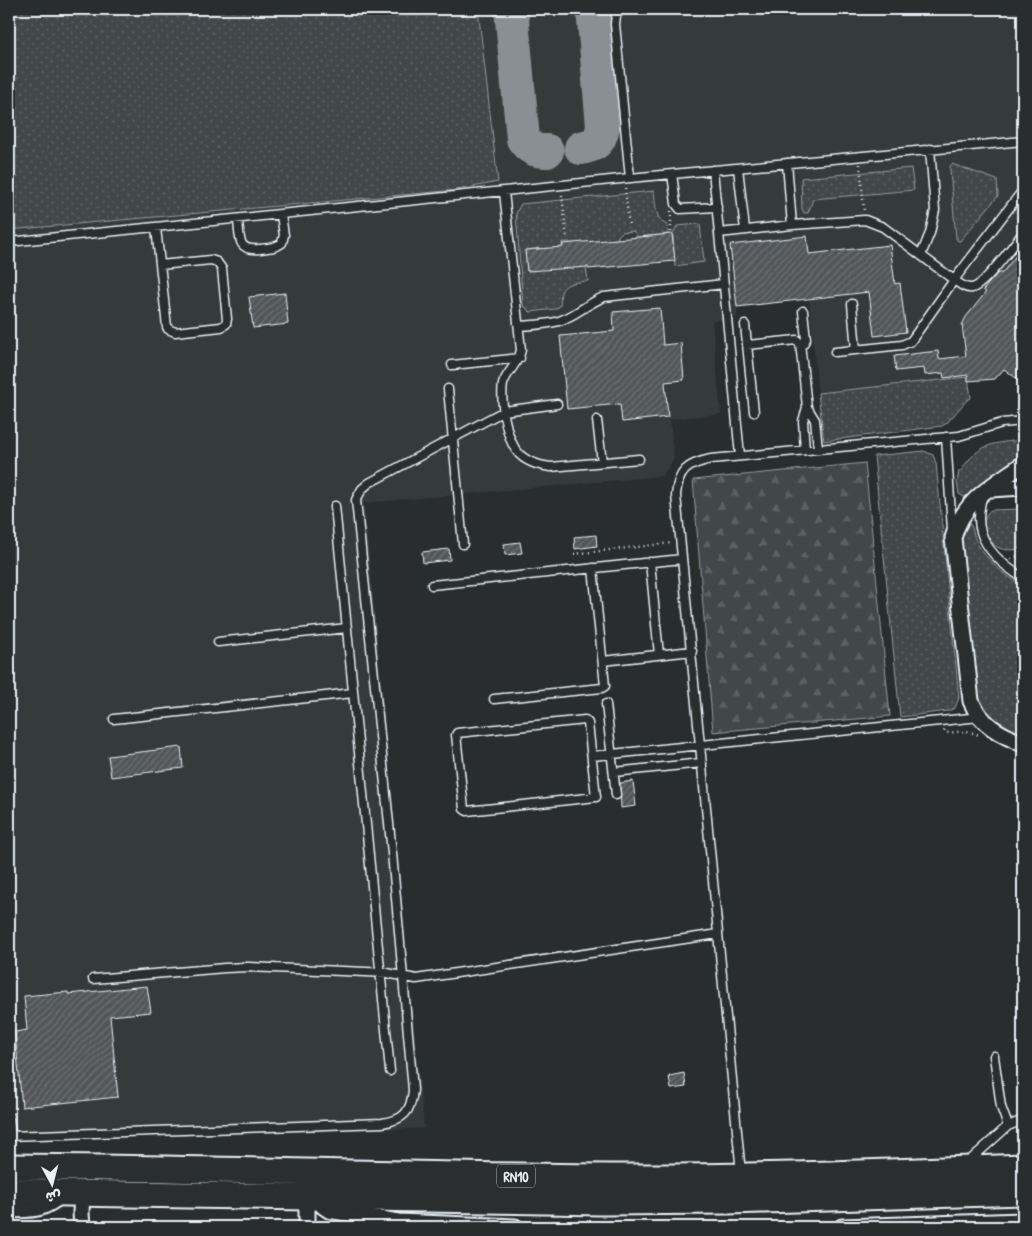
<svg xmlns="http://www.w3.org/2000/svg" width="1032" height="1236" font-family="'Patrick Hand','Playpen Sans Arabic',sans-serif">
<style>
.built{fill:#363a3b}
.green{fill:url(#green-dots);stroke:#959ca0;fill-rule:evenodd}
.forest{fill:url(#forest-firs);stroke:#959ca0}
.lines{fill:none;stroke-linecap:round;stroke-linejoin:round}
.taxiway{stroke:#898f93;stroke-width:34}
.building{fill:url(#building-hatch);stroke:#e8f1f8}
.service-casing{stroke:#e8f1f8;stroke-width:11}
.minor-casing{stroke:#e8f1f8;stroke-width:19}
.trunk-casing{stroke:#e8f1f8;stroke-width:29}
.path{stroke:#e8f1f8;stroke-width:2.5;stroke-dasharray:1 4;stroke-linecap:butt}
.service{stroke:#2a2d2e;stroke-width:8}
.minor{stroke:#2a2d2e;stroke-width:15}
.trunk{stroke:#2a2d2e;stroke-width:25}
.labels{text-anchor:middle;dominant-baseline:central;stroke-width:4.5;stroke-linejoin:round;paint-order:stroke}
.shield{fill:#2a2d2e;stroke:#afb6bb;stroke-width:1}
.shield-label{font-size:14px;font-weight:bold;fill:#e8f1f8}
</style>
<defs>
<pattern id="green-dots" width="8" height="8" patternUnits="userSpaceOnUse" patternTransform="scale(1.25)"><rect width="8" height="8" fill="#424648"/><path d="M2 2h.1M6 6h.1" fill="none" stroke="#5d6163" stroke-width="1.8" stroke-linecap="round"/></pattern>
<pattern id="forest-firs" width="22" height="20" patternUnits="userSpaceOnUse" patternTransform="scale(1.25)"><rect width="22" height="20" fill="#424648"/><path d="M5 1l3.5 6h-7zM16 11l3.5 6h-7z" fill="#5d6163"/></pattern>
<pattern id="building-hatch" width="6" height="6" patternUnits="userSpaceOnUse" patternTransform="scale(1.25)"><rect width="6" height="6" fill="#535759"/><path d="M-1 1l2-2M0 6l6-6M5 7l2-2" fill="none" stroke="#6c7072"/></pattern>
</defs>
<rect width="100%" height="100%" fill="#2a2d2e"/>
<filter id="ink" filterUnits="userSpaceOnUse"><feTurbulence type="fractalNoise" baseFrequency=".02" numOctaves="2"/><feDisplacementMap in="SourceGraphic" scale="10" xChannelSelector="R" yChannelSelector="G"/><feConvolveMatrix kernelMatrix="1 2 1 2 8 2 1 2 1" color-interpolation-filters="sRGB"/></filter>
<g filter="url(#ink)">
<path class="built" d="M9,9h1014v361l-7,8 -12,-9 -36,12v-4l-150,16 -9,-94 -72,8v10l-25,4 9,93 -51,5 4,40 -12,17 -298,27 60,625 -415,13z"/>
<path class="green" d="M9,9h469l20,173 -41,8 -448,40z
M952,164l45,16 1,16 -38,45h-2l-2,-3 -6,-67v-5z
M911,168l3,22 -101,9 -5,14h-4l-2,-4 -1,-31z
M654,191c2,13 0,28 13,34l1,9 -30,3 -5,-6 -11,1 -4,4v3l-47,8 -1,-5h-8l1,5 23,20 2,14c-9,1 -25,1 -27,12 -1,5 0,8 -1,13l-5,3 -25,3 -7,-7 -7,-92 5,-9zM543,248l2,21 -18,2 -2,-21z
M700,224l4,38 -29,4 -2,-32 4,-8z
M968,377l3,21 -4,2 -20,23 -5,3 -118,15 -6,-48z
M1023,440v13l-7,5 1,3 -47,33 -6,3 -5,-3 -2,-12 2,-11h2c17,-28 33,-28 62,-31z
M924,451l9,4 3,8 23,235 -4,10 -7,3 -48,6 -26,-261z
M1023,509v39c-8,2 -16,3 -24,0 -12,-6 -22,-29 -8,-38z
M968,522c6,5 5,14 9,21 9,17 29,34 46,42v151c-19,-9 -36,-17 -44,-38l-18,-155 1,-11z"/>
<path class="forest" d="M865,463l25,253 -177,16 -20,-252z"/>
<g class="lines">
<path class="taxiway" d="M511,9l12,130c7,10 12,12 24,12
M581,148c15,-3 19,-6 22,-21l-10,-118"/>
</g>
<path class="building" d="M672,234l3,27 -87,8v-2l-61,4 -2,-21 38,-3 -1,-3z
M807,236l2,18 81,-9 5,39 5,-1 6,49 -32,4 -5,-44 -132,15 -7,-62z
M1023,247v123l-7,8 -12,-9 -9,10 -27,2v-6l-24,3 -1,-5 -18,2 -1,-7 -28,3 -2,-15 44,-5 1,8 27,-3 -4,-31 4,-8 20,-25 -3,-2 6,-7 9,-10h4z
M285,293l3,31 -35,4 -4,-31z
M660,308l3,37 18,-2 3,37 -19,2 3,35 -46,5 -2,-18 -53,5 -7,-73 54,-5 -1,-19z
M596,535l1,11 -22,3 -1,-12z
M520,542l2,11 -17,2 -1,-11z
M449,549l1,11 -27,3 -1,-11z
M181,747l2,21 -72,9 -3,-21z
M633,781l3,25 -15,2 -1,-25z
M147,986l4,26 -41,4 8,81 -96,10 -7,-75 12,-2 -3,-34 44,-4v2z
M684,1073l2,14 -15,2 -2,-13z"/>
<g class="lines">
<defs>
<path id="service" d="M620,9l-4,7 -1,8 15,154
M787,163l5,62
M738,168l7,62
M713,170l27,286
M672,174l4,30 4,5 37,-2
M504,192l17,158c-3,15 -14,21 -18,34 -2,10 0,22 1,31 6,32 13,48 47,52l88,-8
M238,220c2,18 -1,31 21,29 10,-1 16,-1 23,-6l2,-8 -3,-20
M156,228l11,99 1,2 7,3 46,-5 5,-3 1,-5 -5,-50 -5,-7 -6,-2 -51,5
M719,233l73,-8 73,-5 18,7 71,53c6,4 11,9 18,8 11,-1 42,-44 51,-55
M9,242l621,-64 393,-37
M921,255l9,-22 5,-23 -5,-61
M852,304l4,46
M745,325l9,87
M519,326c13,-1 27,-1 40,-5 16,-5 29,-18 45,-24l120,-13
M747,345l50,-5 3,3 7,64 -4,14 2,29
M800,345l3,-1 3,-5 -3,-28
M835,352l67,-7 9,-4 43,-61 69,-90
M452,365l68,-7
M448,389l15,155
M807,407l8,13 3,28
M597,420l5,42
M946,437l6,93
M982,496c-2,11 -5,24 -1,36 6,20 26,36 42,46
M335,506l55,565
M650,562l9,93
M432,585l250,-26
M218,642l129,-14
M603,661l89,-10
M494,699l108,-11 3,-2 -12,-118
M606,704l10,91
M114,719l239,-26
M585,720l3,3 8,74 -129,14 -3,-2 -8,-74 1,-2z
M592,756l388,-39
M614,772l88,-9
M93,979l132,-11 23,-1 118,5 21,1 29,6 302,-45
M994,1056l7,51 7,19
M9,1117l2,19
M9,1136l373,-13c22,-3 29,-11 31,-33l-21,-237 -36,-353 6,-11 7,-6 135,-72 53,-7
M968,1162l40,-36 15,-6
M741,1173l-65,-678c2,-24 11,-31 35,-36l248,-23 43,-13 21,-2"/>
<path id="minor" d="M1023,464c-29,21 -60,36 -70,74l18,163c10,24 29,33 52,43
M990,489l33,-2
M82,1193l-1,20 1,14
M307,1197v30
M319,1197l4,9 6,4 69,12 117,5
M9,1210c27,-1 32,1 54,-16
M842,1227l181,-6"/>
<path id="trunk" d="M9,1167c211,1 421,10 632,10 127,0 255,-5 382,-10
M9,1192l592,10 127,-1 295,-9"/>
</defs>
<use href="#service" class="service-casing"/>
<use href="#minor" class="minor-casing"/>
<use href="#trunk" class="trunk-casing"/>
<path class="path" d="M860,164l4,47
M625,188l4,38
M562,195l5,43
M671,211v21
M574,554l98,-11
M1011,558l12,-3
M944,730l2,3 21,-2 12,4"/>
<use href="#service" class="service"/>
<use href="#minor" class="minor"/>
<use href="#trunk" class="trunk"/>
</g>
</g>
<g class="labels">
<rect class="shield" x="497" y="1164.5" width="38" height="23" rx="4"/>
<g class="shield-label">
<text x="516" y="1176">RN10</text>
</g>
</g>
<rect width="1032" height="1236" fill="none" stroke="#2a2d2e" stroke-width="30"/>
<rect x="15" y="15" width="1002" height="1206" fill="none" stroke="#e8f1f8" stroke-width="2" filter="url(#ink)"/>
<g transform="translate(52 1184) rotate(173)" stroke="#2a2d2e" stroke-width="4" paint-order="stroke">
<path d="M0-4L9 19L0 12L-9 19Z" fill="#e8f1f8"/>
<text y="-8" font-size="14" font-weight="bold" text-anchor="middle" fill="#e8f1f8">ش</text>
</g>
</svg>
